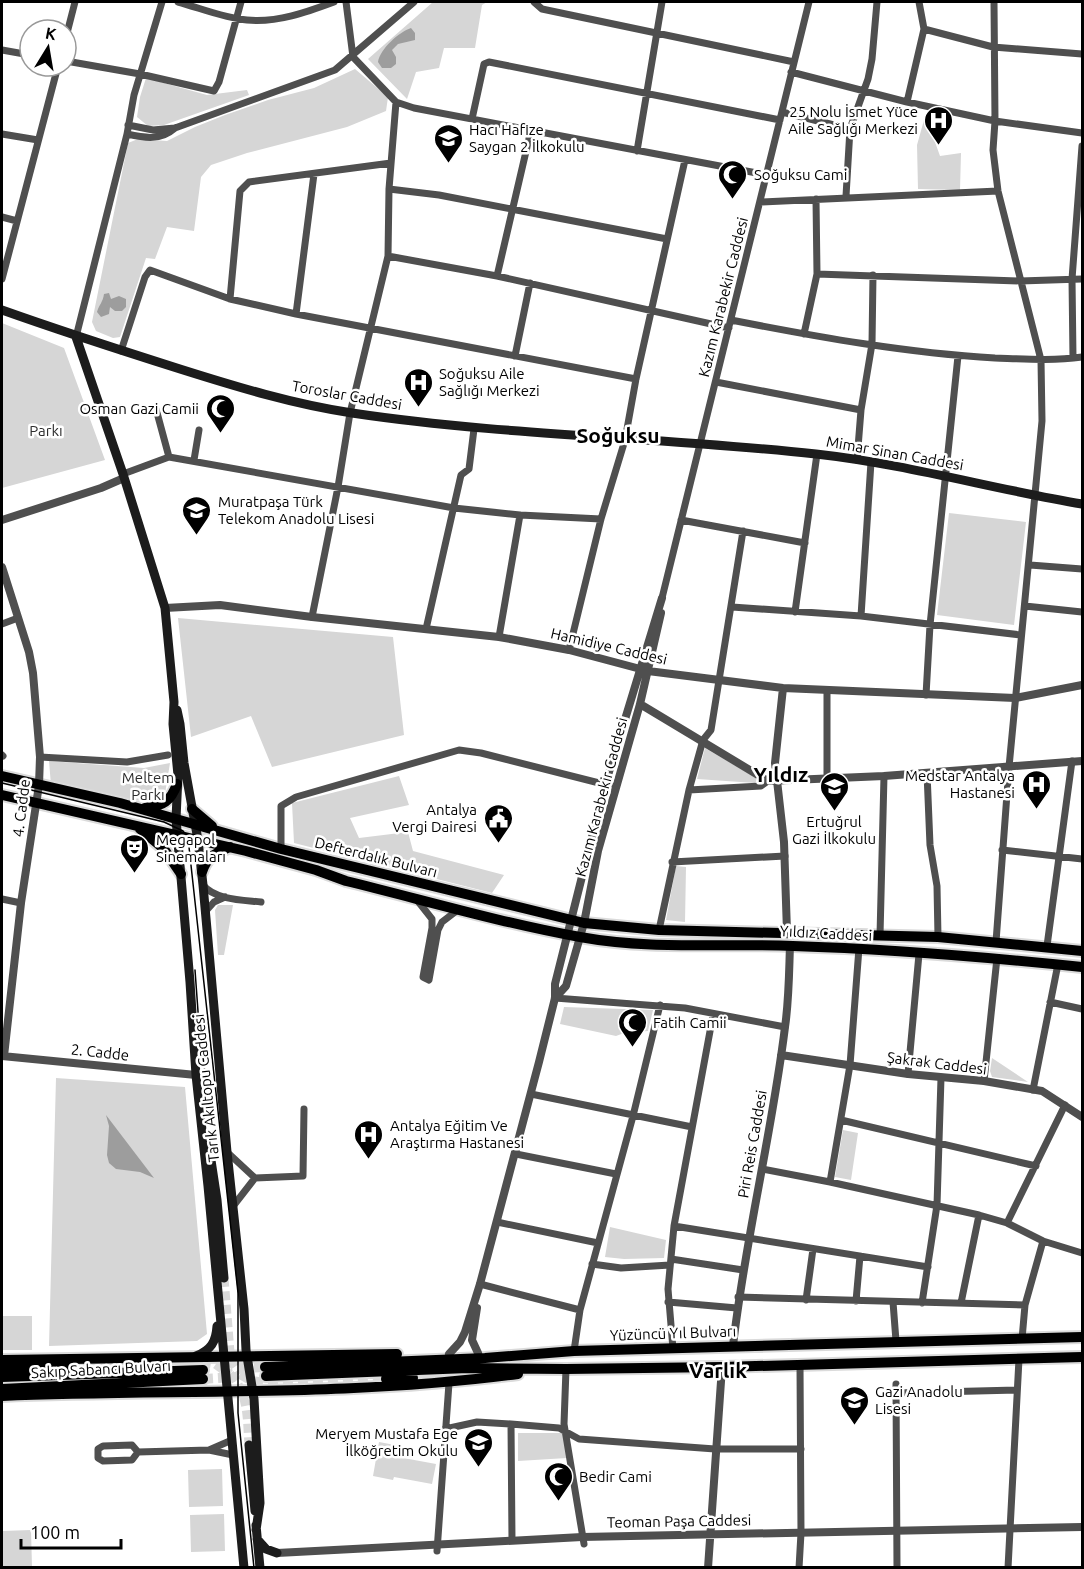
<svg xmlns="http://www.w3.org/2000/svg" width="1084" height="1569" font-family="Ubuntu,sans-serif">
<style>
.green{fill:#d6d6d6}
.water{fill:#9d9d9d}
.lines{fill:none;stroke-linecap:round;stroke-linejoin:round}
.secondary-tunnel{stroke:#d9d9d9;stroke-width:9;stroke-dasharray:9 4.5;stroke-linecap:butt}
.primary-tunnel{stroke:#d9d9d9;stroke-width:10;stroke-dasharray:10 5;stroke-linecap:butt}
.primary-casing{stroke:#dbdbdb;stroke-width:14}
.minor{stroke:#4f4f4f;stroke-width:7}
.tertiary{stroke:#4f4f4f;stroke-width:8}
.secondary{stroke:#1c1c1c;stroke-width:9}
.primary{stroke:#000;stroke-width:10}
.tram{stroke:#000;stroke-width:1.5}
.labels{text-anchor:middle;dominant-baseline:central;stroke-width:5;stroke-linejoin:round;paint-order:stroke}
.poi-label{font-size:15px;fill:#000;stroke:#fff;text-anchor:start}
.street-label{font-size:15px;fill:#000;stroke:#fff}
.park-label{font-size:15px;fill:#2d2d2d;stroke:#fff}
.district-label{font-size:21px;font-weight:bold;fill:#000;stroke:#fff}
</style>
<rect width="100%" height="100%" fill="#fff"/>
<path class="green" d="M433,2h54l-5,3 -7,43h-31l-5,20 -23,4 -9,27 -39,-40z
M355,69l33,28 -2,14 -39,16 -100,26 -36,12 -10,12 -7,54 -27,-4 -12,32 -9,-1 -26,79 -7,1 -17,-7 -4,-9 36,-179 10,-4 29,2 28,-14 30,-12 43,-15 46,-12z
M146,78l61,17 40,-5 2,5 -85,30 -16,1 -11,-9 3,-20z
M934,119l1,23 5,14 21,-3 -1,37 -42,-1 -1,-44 7,-25z
M2,323l62,25 41,112 -103,28z
M949,513l77,9 -12,103 -77,-10z
M178,618l215,19 11,98 -132,32 -21,-51 -60,21z
M705,748l53,31 -3,4 -58,-4z
M49,761l95,7 26,-5 -6,37 -6,4 -107,-19z
M399,776l10,29 -59,13 9,20 49,-6 5,19 91,24 -12,18 -198,-50 -2,-40z
M676,866l10,1 -1,55 -19,-2z
M218,905h15l-9,50h-6l-3,-45z
M564,1007l89,3 -5,21 -24,2 -8,3 -56,-12z
M992,1058l36,24 -36,-5 -2,-6z
M56,1078l129,9 22,247 -10,7 -148,5z
M843,1130l15,3 -7,47 -16,-3z
M610,1227l56,13 -2,18 -40,1 -19,-2z
M2,1316h30v34h-30z
M518,1433h47l2,25 -49,3z
M379,1442l21,4 -2,11 38,7 -4,20 -38,-7 -1,3 -20,-4z
M222,1469l1,37 -34,1 -1,-37z
M224,1514l1,37 -34,1 -1,-37z
M31,1530l1,37h-30v-36z"/>
<path class="water" d="M411,28l4,5v7l-17,4 -6,6 4,7v7l-5,4h-9l-4,-6c2,-13 21,-30 33,-34z
M109,293l2,6 8,-3 7,3v8l-4,4h-7l-5,-4 -1,7 -8,3 -4,-5c2,-7 6,-10 7,-18z
M106,1115l48,63 -14,-6 -24,-3 -7,-6 -2,-8 2,-29z"/>
<g class="lines">
<path class="secondary-tunnel" d="M224,1278l6,74 3,12 7,10
M230,1374c19,20 17,45 19,71"/>
<path class="primary-tunnel" d="M66,1367l137,-5 13,2 14,10
M239,1368l26,-1
M240,1374l12,7 13,2 121,-4
M203,1379l32,-2"/>
<defs>
<path id="primary" d="M2,776l118,27 161,46 303,74 75,7 279,7 144,14
M2,795l244,56 70,19 30,11c78,19 156,42 234,56 71,13 142,6 213,9 97,3 193,11 289,21
M145,808c18,-2 26,-7 32,-24
M192,809l20,17
M140,829l24,20 17,25
M202,872c5,-16 14,-19 28,-25
M2,1360l395,-6
M265,1367l220,-9 89,-7 508,-14
M2,1369l64,-2
M266,1376l202,-8 98,1 156,-2 360,-10
M2,1377l201,-7
M386,1379l27,-1
M2,1389l201,-10
M2,1396c172,-7 345,1 516,-22"/>
</defs>
<use href="#primary" class="primary-casing"/>
<path class="minor" d="M178,2c22,6 46,16 69,18 30,3 60,-8 87,-18
M346,2l7,55 43,45 18,6 353,67
M534,2l8,7 252,53
M994,2l1,119 -2,29 5,41 43,169 1,61 -33,346 -13,175
M924,29l69,18 89,7
M66,37l9,-35
M2,50l28,5
M66,61l74,13 74,17 5,-9 22,-80
M791,72l116,30 88,19 87,12
M907,102l17,-73 -5,-27
M782,112l68,17
M472,119l12,-55 5,-2 291,58
M128,125l25,5 22,-2 160,-58 79,-68
M2,134l36,6
M127,134c18,4 33,7 48,-6
M637,151l25,-149
M389,189l50,6 228,44
M846,196l4,-67 18,-50 4,-20 5,-57
M760,202l238,-11
M2,217l15,4
M388,256l109,20 232,52
M817,274l203,7 62,-2
M497,276l34,-146
M2,279l56,-213
M230,299l10,-108 9,-9 142,-19
M296,314l18,-140
M731,320c87,17 176,33 264,38 29,1 58,3 87,-1
M804,334l13,-60 -1,-75
M76,337l51,-203 7,-39 28,-93
M121,351l24,-74 5,-7 80,29 66,15 340,65
M515,356l15,-73
M1073,358l-1,-79 10,-133
M716,382l145,28
M156,409l13,48
M194,460l5,-30
M857,460l4,-50 11,-66 1,-69
M123,474l46,-17 285,51 66,7 81,4
M681,520l124,23
M1030,565l52,4
M662,598l147,-596
M1025,606l57,6
M732,607l129,9 160,19
M795,612l22,-158
M861,616l10,-154
M312,617l26,-130 12,-74 38,-157 1,-67 7,-87
M2,624l16,-6
M426,629l35,-154 8,-6 5,-40
M499,637l21,-122
M569,650l32,-131 24,-79 11,-61 49,-219
M827,691v88
M926,695l4,-70 28,-269
M2,755l1,1
M40,757l87,5 41,-7
M927,773l3,72 7,41 1,51
M689,790l72,-4 7,-5
M281,849v-43l15,-9 163,-47 22,3 134,34
M1002,850l80,9
M672,862l113,-6
M203,885c12,15 40,15 58,17
M2,899l19,4
M417,900l15,19v9l-9,49 6,3 9,-50 4,-8 17,-13
M205,912l9,-10 11,-5
M659,930l30,-140 14,-50 8,-10 32,-199
M880,935l4,-159
M1047,946l25,-185
M555,998l130,10 100,19
M1050,1002l32,7
M908,1074l11,-120
M984,1081l13,-123
M1033,1090l25,-126
M531,1094l161,33
M841,1120l195,46
M227,1152l28,26
M516,1154l100,20
M762,1169l68,13 149,33 28,8 36,18 39,12
M830,1182l20,-117 9,-117
M234,1205l21,-27 48,-2 1,-67
M497,1222l101,21
M1007,1223l58,-118
M674,1226l254,41
M671,1259l72,11
M592,1264l29,4 49,-3
M480,1284l100,26
M738,1297l287,8
M806,1300l7,-51
M856,1301l4,-45
M668,1302l69,6
M893,1302l3,39
M922,1303l15,-98 4,-127
M961,1303l18,-88
M1022,1339l3,-34 18,-64
M673,1349l-5,-60 6,-63 39,-211
M574,1351l6,-41 53,-194 27,-111
M566,1369l-2,55 20,120
M896,1384l1,184
M896,1393l121,-3
M511,1424l1,116
M445,1429l32,-7 34,2 48,4 20,11 136,10h86
M209,1450l23,-10
M138,1452l-6,8 -29,1 -5,-3v-9l5,-3 29,-1 6,7 71,-2 24,5
M437,1551l12,-168
M799,1568l2,-35 -1,-168
M1008,1568l11,-209"/>
<path class="tertiary" d="M2,520l99,-32 23,-10
M2,567l27,85 4,21 7,84 -1,28 -18,118 -17,153
M165,608l55,-3 92,12 187,20 70,13 79,21 135,17 232,10 67,-13
M783,688l-8,75 9,79 3,90
M640,704l128,77 116,-5 198,-15
M555,998l11,-12 18,-63 14,-72 42,-147 21,-91
M781,1055l127,19 76,7 58,10 40,26
M2,1056l194,19
M477,1308l-5,32 6,13
M733,1346c12,-107 39,-212 52,-319 4,-27 4,-54 5,-82
M449,1354l11,-12 5,-10 15,-48 59,-222 16,-64v-14l50,-199 57,-187
M277,1553l305,-16 500,-10
M708,1568l14,-201"/>
<path class="secondary" d="M2,310c59,21 118,40 178,59 57,18 113,35 172,44 154,23 309,24 464,41 90,10 177,35 266,50
M76,337l47,137 42,134 9,94 -1,22 5,51 -2,44 14,163 6,93 12,111 36,382
M177,710l3,14 4,39 14,77 5,45 24,267 17,157 2,41 8,49 6,104 -4,27
M207,1134l10,66 7,78
M196,1356c15,-6 20,-14 21,-30
M249,1445l6,66
M256,1525l4,43
M257,1539l9,10 11,4"/>
<use href="#primary" class="primary"/>
<path class="tram" d="M2,783l162,39 19,9 5,7 50,455v120l16,155
M195,970l4,55 11,88"/>
</g>
<defs>
<symbol id="hospital-pin" viewBox="-11 -11 22 30"><path d="M0 17L-7.5 6A9.5 9.5 0 1 1 7.5 6Z" fill="#000" stroke="#fff"/><path d="M-5-5h3v3.5h4V-5h3V5h-3V1.5h-4V5h-3Z" fill="#fff"/></symbol>
<symbol id="school-pin" viewBox="-11 -11 22 30"><path d="M0 17L-7.5 6A9.5 9.5 0 1 1 7.5 6Z" fill="#000" stroke="#fff"/><path d="M0-5L7-2L0 1L-7-2ZM-4 1L0 2.5L4 1V4Q0 6-4 4Z" fill="#fff"/></symbol>
<symbol id="mosque-pin" viewBox="-11 -11 22 30"><path d="M0 17L-7.5 6A9.5 9.5 0 1 1 7.5 6Z" fill="#000" stroke="#fff"/><path d="M3.5-4.9A6 6 0 1 0 3.5 4.9A5 5 0 1 1 3.5-4.9Z" fill="#fff"/></symbol>
<symbol id="civic-pin" viewBox="-11 -11 22 30"><path d="M0 17L-7.5 6A9.5 9.5 0 1 1 7.5 6Z" fill="#000" stroke="#fff"/><path d="M-.6-6.5H3V-4.5H.6V-3L4-1V1h2V6H-6V1h2V-1L-.6-3ZM-1.2 2.5V6h2.4V2.5Z" fill="#fff"/></symbol>
<symbol id="theatre-pin" viewBox="-11 -11 22 30"><path d="M0 17L-7.5 6A9.5 9.5 0 1 1 7.5 6Z" fill="#000" stroke="#fff"/><path d="M-5-5.5Q0-4 5-5.5V0Q5 5 0 6Q-5 5-5 0ZM-3.3-2.5H-1v1.5H-3.3ZM1-2.5H3.3v1.5H1ZM-2.8 1Q0 5.5 2.8 1Z" fill="#fff"/></symbol>
</defs>
<g fill-rule="evenodd">
<use href="#hospital-pin" x="922" y="104" width="33" height="45"/>
<use href="#school-pin" x="432" y="122" width="33" height="45"/>
<use href="#mosque-pin" x="716" y="158" width="33" height="45"/>
<use href="#hospital-pin" x="402" y="366" width="33" height="45"/>
<use href="#mosque-pin" x="204" y="392" width="33" height="45"/>
<use href="#school-pin" x="180" y="494" width="33" height="45"/>
<use href="#hospital-pin" x="1020" y="768" width="33" height="45"/>
<use href="#school-pin" x="818" y="770" width="33" height="45"/>
<use href="#civic-pin" x="482" y="802" width="33" height="45"/>
<use href="#theatre-pin" x="118" y="832" width="33" height="45"/>
<use href="#mosque-pin" x="616" y="1006" width="33" height="45"/>
<use href="#hospital-pin" x="352" y="1118" width="33" height="45"/>
<use href="#school-pin" x="838" y="1384" width="33" height="45"/>
<use href="#school-pin" x="462" y="1426" width="33" height="45"/>
<use href="#mosque-pin" x="542" y="1460" width="33" height="45"/>
</g>
<g class="labels">
<g class="poi-label">
<text x="918" y="111" text-anchor="end">25 Nolu İsmet Yüce<tspan x="918" dy="17">Aile Sağlığı Merkezi</tspan></text>
<text x="469" y="129">Hacı Hafize<tspan x="469" dy="17">Saygan 2 İlkokulu</tspan></text>
<text x="754" y="174">Soğuksu Cami</text>
<text x="439" y="373">Soğuksu Aile<tspan x="439" dy="17">Sağlığı Merkezi</tspan></text>
<text x="199" y="408" text-anchor="end">Osman Gazi Camii</text>
<text x="218" y="501">Muratpaşa Türk<tspan x="218" dy="17">Telekom Anadolu Lisesi</tspan></text>
<text x="1015" y="775" text-anchor="end">Medstar Antalya<tspan x="1015" dy="17">Hastanesi</tspan></text>
<text x="477" y="809" text-anchor="end">Antalya<tspan x="477" dy="17">Vergi Dairesi</tspan></text>
<text x="834" y="821" text-anchor="middle">Ertuğrul<tspan x="834" dy="17">Gazi İlkokulu</tspan></text>
<text x="156" y="839">Megapol<tspan x="156" dy="17">Sinemaları</tspan></text>
<text x="653" y="1022">Fatih Camii</text>
<text x="390" y="1125">Antalya Eğitim Ve<tspan x="390" dy="17">Araştırma Hastanesi</tspan></text>
<text x="875" y="1391">Gazi Anadolu<tspan x="875" dy="17">Lisesi</tspan></text>
<text x="458" y="1433" text-anchor="end">Meryem Mustafa Ege<tspan x="458" dy="17">İlköğretim Okulu</tspan></text>
<text x="579" y="1476">Bedir Cami</text>
</g>
<g class="street-label">
<text transform="translate(723 297) rotate(-76)">Kazım Karabekir Caddesi</text>
<text transform="translate(347 395) rotate(10)">Toroslar Caddesi</text>
<text transform="translate(895 453) rotate(10)">Mimar Sinan Caddesi</text>
<text transform="translate(609 646) rotate(13)">Hamidiye Caddesi</text>
<text transform="translate(601 797) rotate(-75)">Kazım Karabekir Caddesi</text>
<text transform="translate(21 808) rotate(-83)">4. Cadde</text>
<text transform="translate(376 857) rotate(14)">Defterdalık Bulvarı</text>
<text transform="translate(826 933) rotate(3)">Yıldız Caddesi</text>
<text transform="translate(100 1052) rotate(6)">2. Cadde</text>
<text transform="translate(937 1063) rotate(7)">Şakrak Caddesi</text>
<text transform="translate(206 1088) rotate(-96)">Tarık Akıltopu Caddesi</text>
<text transform="translate(752 1144) rotate(-80)">Piri Reis Caddesi</text>
<text transform="translate(673 1333) rotate(-2)">Yüzüncü Yıl Bulvarı</text>
<text transform="translate(101 1369) rotate(-3)">Sakıp Sabancı Bulvarı</text>
<text transform="translate(679 1521) rotate(-1)">Teoman Paşa Caddesi</text>
</g>
<g class="park-label">
<text x="46" y="430">Parkı</text>
<text x="148" y="777">Meltem<tspan x="148" dy="17">Parkı</tspan></text>
</g>
<g class="district-label">
<text x="618" y="435">Soğuksu</text>
<text x="781" y="774">Yıldız</text>
<text x="718" y="1370">Varlık</text>
</g>
</g>
<rect width="1084" height="1569" fill="none" stroke="#000000" stroke-width="6"/>
<g transform="translate(48 48) rotate(11)"><circle r="28" fill="#ffffff" stroke="#999999" stroke-width="1.5"/>
<path d="M0-4.5L10 22L0 15L-10 22Z" fill="#000000"/>
<text y="-9" font-size="16" font-weight="bold" text-anchor="middle" fill="#000000">K</text>
</g>
<path d="M21 1539v9h100v-9" fill="none" stroke="#000000" stroke-width="3"/>
<text x="30" y="1539" font-size="18" fill="#000000" stroke="#ffffff" stroke-width="4.5" paint-order="stroke">100 m</text>
</svg>
